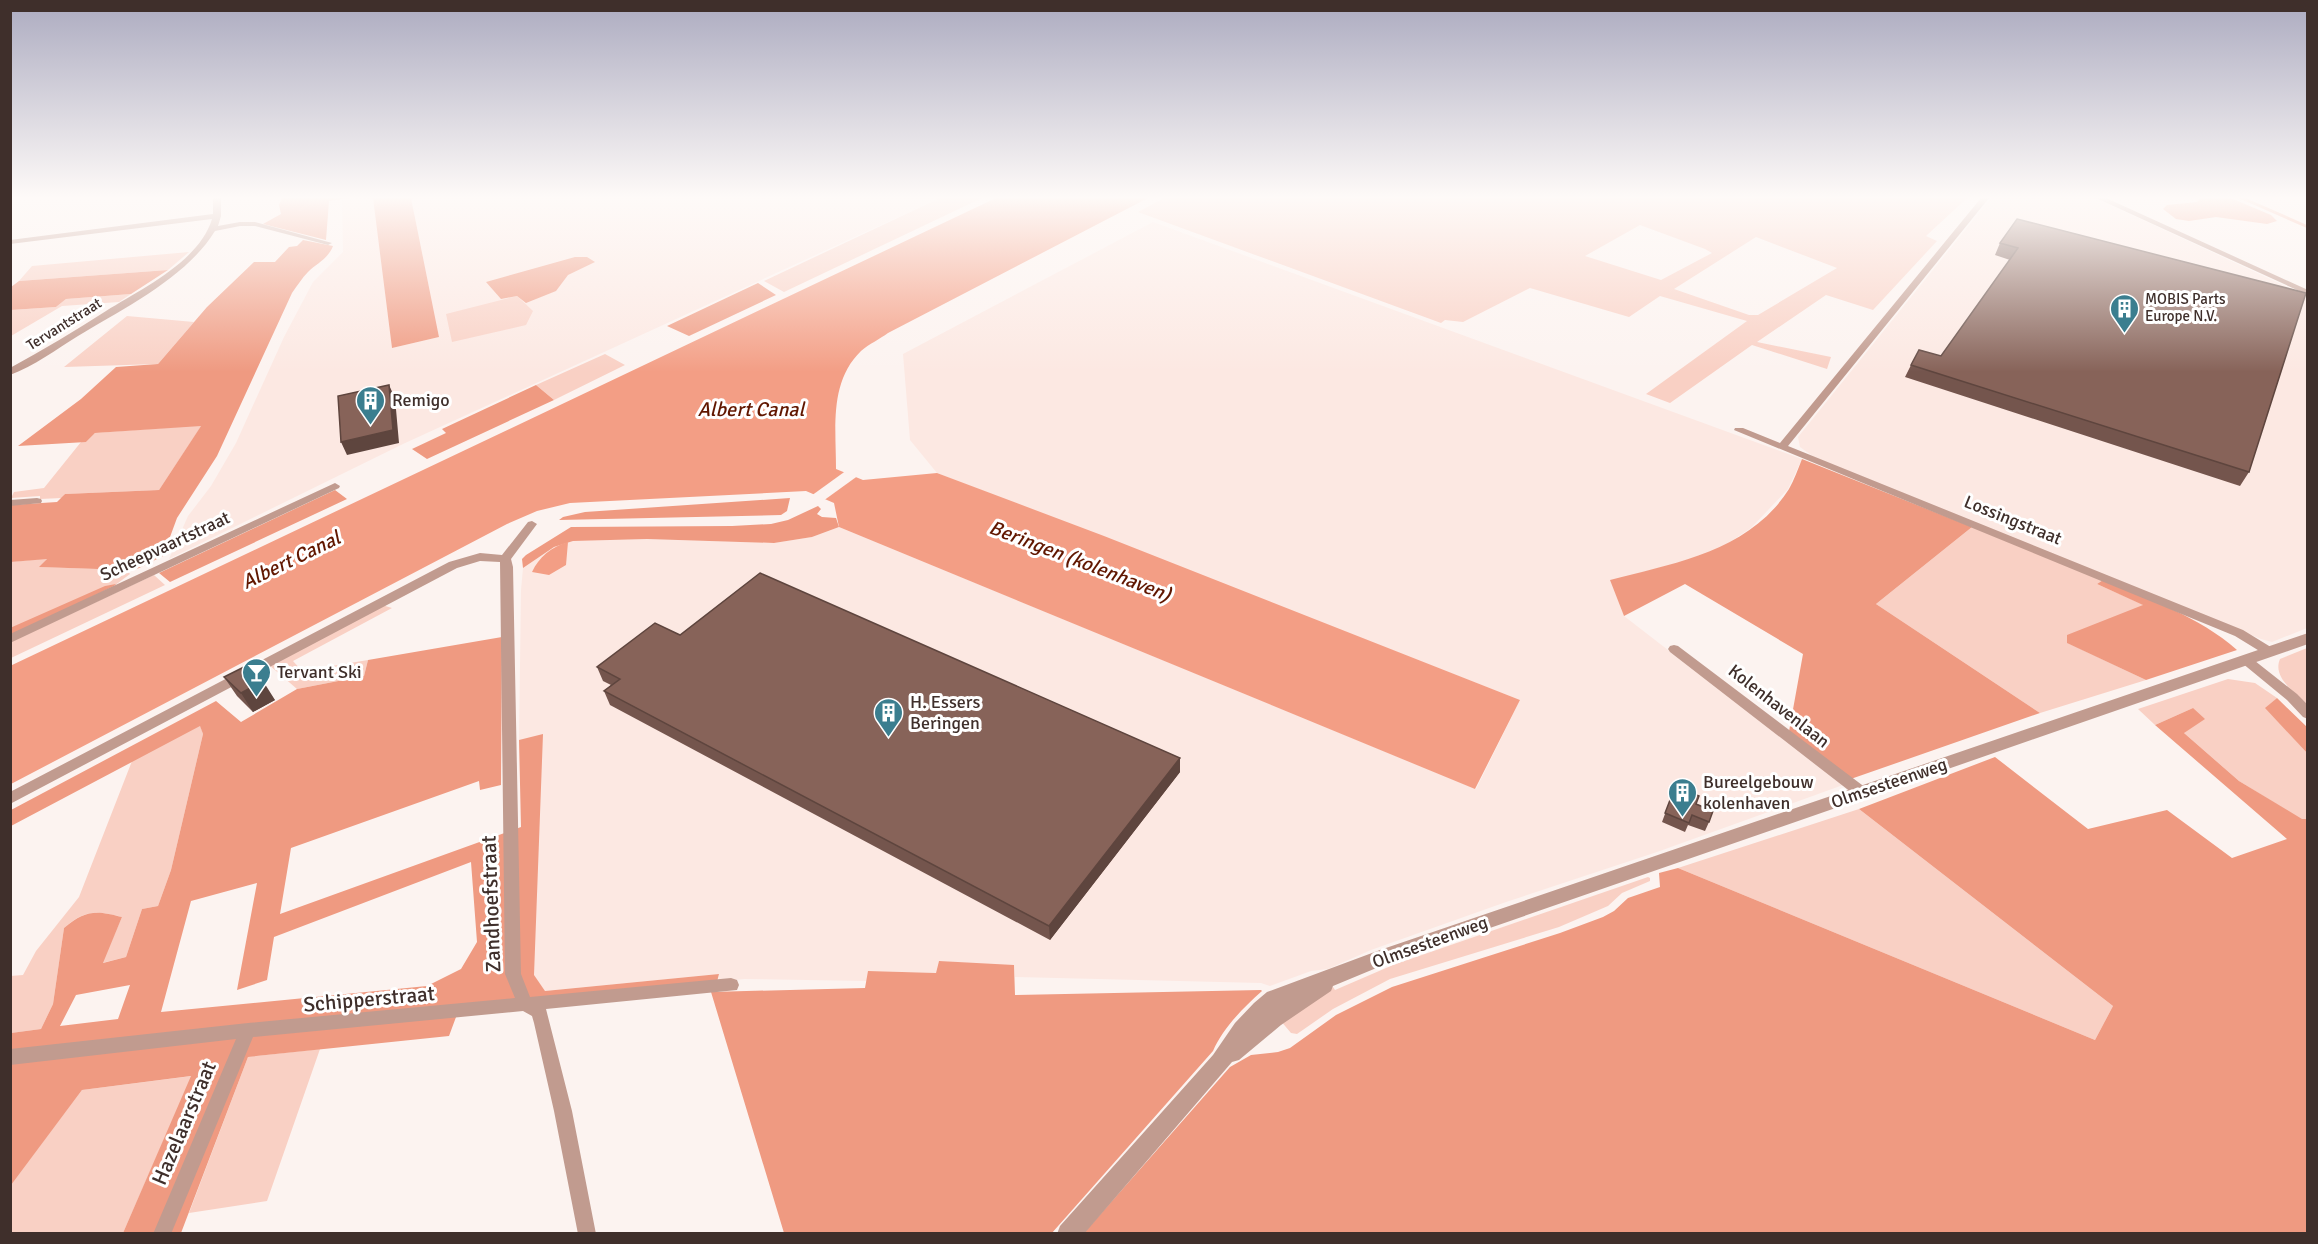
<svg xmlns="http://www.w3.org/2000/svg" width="2318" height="1244" font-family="Signika,sans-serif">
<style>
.built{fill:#fce8e2}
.green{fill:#f9d0c4;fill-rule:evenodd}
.forest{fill:#ef9a81;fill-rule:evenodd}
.water{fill:#f39e85}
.pier{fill:#fcf3f0}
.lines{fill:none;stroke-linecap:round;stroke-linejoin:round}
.stream{stroke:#f39e85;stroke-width:3}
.minor{fill:#c19b8f;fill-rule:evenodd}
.tertiary{fill:#c19b8f;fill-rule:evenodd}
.wall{fill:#74554d}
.shaded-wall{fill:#5e453e}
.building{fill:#876359;stroke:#5e453e;stroke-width:1.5}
.labels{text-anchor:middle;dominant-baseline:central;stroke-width:6;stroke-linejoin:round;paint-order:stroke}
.far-poi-label{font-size:15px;fill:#3f2f2b;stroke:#fff;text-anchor:start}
.far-street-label{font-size:15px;fill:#3f2f2b;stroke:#fff}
.poi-label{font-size:18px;fill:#3f2f2b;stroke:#fff;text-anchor:start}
.street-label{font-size:18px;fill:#3f2f2b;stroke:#fff}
.water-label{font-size:20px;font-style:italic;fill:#611700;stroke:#fff}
.near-street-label{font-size:21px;fill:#3f2f2b;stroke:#fff}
</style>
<rect width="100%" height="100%" fill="#fcf3f0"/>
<path class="built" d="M373,198l19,150 47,-11 -28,-139h529l-537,246 -234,115 19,-43 23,-30 25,-43 48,-106 29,-55 30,-30 -1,-53z
M1991,198h104l212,98v332l-35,14 -11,-3 -447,-182 -14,-10 -2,-10z
M1153,222l649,237 -14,30 -37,39 -21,14 -28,14 -91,25 13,35 219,169 -186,67 -151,50 -135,48 -43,19 -17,2 -41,15 -9,-3 -246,-6 -1,-11 -75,-5 -3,12 -67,-2 -2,10 -123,-2 -26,3 1,-8 -174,17 -11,-15 -15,-236 2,-150 2,-22 31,-21 19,-6 74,-2 127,4 38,-6 27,-10 637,262 44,-89 -583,-227 -27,-33 -7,-86z"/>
<path class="green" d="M940,198h42l-198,94 -20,-11z
M1164,198h803l-41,38 11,5 -64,69 -47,-15 -69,47 74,15 -4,12 -75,-24 -82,58 -24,-9 101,-73 -87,-25 -31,21 -99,-29 -67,34 -18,-2 -4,3 -303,-111zM1640,225l65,24 7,4 -51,27 -76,-24zM1756,237l81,31 -79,47h-9l-75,-26z
M189,252l-21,18 -149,11 13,-15z
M131,294l-12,8 -57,4 -51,30v-26l45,-3 10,-8z
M517,296l16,15 -7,14 -74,17 -6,-28z
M127,316l67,6 -36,42 -94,3z
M605,354l20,11 -71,35 -18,-15z
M202,425l-43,65 -94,4 -3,4 -22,1v-3l-29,2 3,-6 30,-4 37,-46h5l9,-9z
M1972,527l131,53 -6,4 47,21 -76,38 78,37 -106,33 -164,-109z
M48,558l-8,9 87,3 3,4 -16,12 -103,42v-66z
M154,575l11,10 -154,73 -1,-16z
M382,605l10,3 -99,53 9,10 66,-11 -4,16 -67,13 -29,-25z
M2307,648h1l-1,56c-12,-12 -35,-26 -27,-45z
M2228,679l27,4 22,15 -11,10 41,45v66l-5,1 -63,-39 -55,-48 9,-25 -38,17 -17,-16z
M200,725l3,9 -32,136 -13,36 -16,3 -16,48 -24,6 20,-46c-26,-7 -38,-7 -58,11l-11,76 -12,25 -30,4 -1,-57 13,-1 13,-24 43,-54 53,-136z
M1859,809l254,197 -18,34 -417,-172z
M1648,877l2,1v3l-28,12 -14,13 -49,21 -169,52 -57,30 -36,25 -6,-1 -11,-13 53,-33 2,3 58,-25z
M320,1049l-53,152 -78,12 59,-156z
M192,1076l-69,157h-112l-1,-48 72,-95z"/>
<path class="forest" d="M282,198h67l-20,3 -3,39 -63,-16 18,-10 -2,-9z
M373,198h38l28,139 -47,11z
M303,240l30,6c-5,13 -16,17 -25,26 -6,6 -11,14 -16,21l-75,163 -40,62 -14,38 -26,13 -10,1 -88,-3 8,-8 -36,3v-57l46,-3 8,-8 94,-4 42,-64 -106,7 -9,9 -68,4 63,-47 35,-32 42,-3 49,-57 47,-45h21l14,-15 8,-1z
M575,257h12l8,5 -27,13 -12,16 -30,12 -9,-7 -16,3 -15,-17z
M168,270l-37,24 -65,5 -10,8 -45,3v-23l8,-6z
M758,283l18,12 -87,41 -22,-10z
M536,385l18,15 -127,59 -15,-10 34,-16 -4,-4z
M1802,459l170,68 -96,77 164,109 -195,68 -57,-44 15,-83 -118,-70 -61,32 -14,-36c65,-17 140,-29 179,-91 5,-9 9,-20 13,-30z
M335,490l12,9 -177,83 -11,-9z
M790,498l-3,13 -6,4 -222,5 4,-3 22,-5z
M818,506l3,3 -4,5 5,3 14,1 3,9 -27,10 -38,6 -127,-4 -74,2 -19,6 -31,21 -1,-9 4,-4 45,-28 161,-1 39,-2 17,-4z
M2103,580c46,20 96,36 134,70l-91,30 -79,-37v-8l76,-30 -46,-21z
M116,584l-2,2 -103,50 -1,-8 95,-42z
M502,637l-1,148 -21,5 -1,-9 -188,67 -11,66 241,-87 -2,-87 24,-6 -9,241 11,16 174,-17 -2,8 -258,27 -10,27 -201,21 -67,176h-58l68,-157 -109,14 -71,95v-152l30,-4 12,-25 11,-76c21,-18 32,-18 58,-11l-19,46 23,-6 16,-48 16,-3 13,-36 32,-136 -3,-8 -189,100v-16l205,-109 25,21 56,-33 67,-13 4,-16zM471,862l6,80 -16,27 -34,17 -266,26 30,-111 66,-18 -20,107 30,-10 7,-43zM130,985l-12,34 -58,7 16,-31z
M2277,698l30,29v26l-42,-45z
M2193,708l12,11 -21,14 55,48 63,38h5v414l-1224,1 147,-167 21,-12 27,-3 12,-4 46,-33 56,-28 168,-54 43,-16 11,-6 14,-13 32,-11 -1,-14 19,-5 417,172 18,-34 -254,-197 136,-52 93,72 79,-19 65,48 55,-19 -132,-114z
M939,961l75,4 1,30 246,-5 1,1c-19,17 -39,37 -49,60l-162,183 -267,-1 -73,-241 154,-4 3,-17 68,2z"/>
<path class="water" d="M996,198h152l-260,135c-8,6 -19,11 -27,18 -32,31 -25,77 -25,118l27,11 74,-7 167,63 416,164 -45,89 -636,-262 -5,-24 -28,-12 -236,12 -33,8 -30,13 -496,260 -1,-118z
M2201,198l32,1 38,16 6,6 -10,3 -51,-7 -27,4 -13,-2 -13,-10 4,-4 30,-3z
M568,542l-2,23 -17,10 -17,-3c7,-15 19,-25 36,-30z"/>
<path class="pier" d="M847,470l12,5 -36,26 -12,-5z"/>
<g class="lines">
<path class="stream" d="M2242,198l66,29
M300,210l9,-6 3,-6"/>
<path class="minor" d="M213,198h8v18l-3,10 22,-4h15l77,21 -4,2 -73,-19h-15l-25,5c-29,47 -91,77 -137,105 -21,13 -44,30 -68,39v-7c33,-18 65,-37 96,-57 35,-22 93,-49 106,-92l-202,25v-4l203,-26z
M1981,198h8l-201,248 455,184 31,19 2,3 -2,3h-8l-31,-19 -501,-206 1,-2h8l37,15z
M2096,198h10l202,92v5z
M335,483l5,3 -1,2 -329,155v-9z
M37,498l4,1 1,2 -1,2 -31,3v-6z
M532,521l5,3 -26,35 2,8 8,407 9,23 201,-19 6,2 2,5 -2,5 -191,19 26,102 24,123h-18l-24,-123 -20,-88 -2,-7 -9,-5 -270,26 -82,197h-18l83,-195 -226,26v-16l238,-26 267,-25 -10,-24 -5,-412 -20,-1 -23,7 -447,236v-12l439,-230 31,-9 22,2 26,-33z
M1674,645l4,1 188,142 2,4 -2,4 -5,1 -5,-1 -186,-144 -2,-3 2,-3z
M2246,656l4,1 47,37 11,11v14l-5,-2 -16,-17 -45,-37 -2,-3z"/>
<path class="tertiary" d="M2308,633v11l-922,320 -53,22 -2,5 -50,34 -42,35 -7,2 -148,172h-27l3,-8 153,-171 22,-32 19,-20 13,-11 113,-42z"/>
</g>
<path class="wall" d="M2017,219l232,253 -9,14 -335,-109 6,-12 30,-9 69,-96 -15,-5 5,-12z
M680,635l500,123v14l-130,168 -440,-235 -6,-14 7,-6 -8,-4 -6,-14z
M224,677l51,23 -22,12 -16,-16z
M1675,787l21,17 13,18 -4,9 -17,-6 -3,7 -23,-10z"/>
<path class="shaded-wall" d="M389,385l6,13 4,45 -52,12 -6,-13z
M263,681l12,19 -22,12 -12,-19z
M1180,758v14l-130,168 -1,-14z"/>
<path class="building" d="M2017,219l289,74 -57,179 -338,-107 8,-15 22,6 77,-108 -18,-5z
M389,385l4,45 -52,12 -3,-46z
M760,573l420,185 -131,168 -445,-235 16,-12 -23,-12 58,-44 25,12z
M246,666l17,15 -22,12 -17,-16z
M1675,787l24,9 -3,8 17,7 -4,11 -17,-7 -3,8 -24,-10z"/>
<linearGradient id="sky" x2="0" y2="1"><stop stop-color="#acabc0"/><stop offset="0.53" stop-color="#fefaf8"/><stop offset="1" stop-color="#fefaf8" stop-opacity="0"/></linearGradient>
<rect width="2318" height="372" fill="url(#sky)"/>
<defs>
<symbol id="building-pin" viewBox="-11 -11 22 30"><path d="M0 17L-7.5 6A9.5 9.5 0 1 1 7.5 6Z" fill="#3b7e8f" stroke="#fff"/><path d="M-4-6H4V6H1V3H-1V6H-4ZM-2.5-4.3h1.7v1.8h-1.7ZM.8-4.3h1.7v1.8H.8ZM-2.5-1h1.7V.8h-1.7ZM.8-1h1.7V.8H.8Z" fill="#fff"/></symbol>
<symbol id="bar-pin" viewBox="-11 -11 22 30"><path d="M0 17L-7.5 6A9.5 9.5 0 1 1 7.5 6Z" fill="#3b7e8f" stroke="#fff"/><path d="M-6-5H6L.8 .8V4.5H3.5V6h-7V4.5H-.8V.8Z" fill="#fff"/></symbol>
</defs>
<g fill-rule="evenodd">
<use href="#building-pin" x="2108" y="292" width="33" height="45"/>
<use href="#building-pin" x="354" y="384" width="33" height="45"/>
<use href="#bar-pin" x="240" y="656" width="33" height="45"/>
<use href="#building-pin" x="872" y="696" width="33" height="45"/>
<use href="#building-pin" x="1666" y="776" width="33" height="45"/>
</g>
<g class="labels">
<g class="far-poi-label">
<text x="2145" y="299">MOBIS Parts<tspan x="2145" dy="17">Europe N.V.</tspan></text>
</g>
<g class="far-street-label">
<text transform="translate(64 324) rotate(-32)">Tervantstraat</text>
</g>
<g class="poi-label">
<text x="392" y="400">Remigo</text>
<text x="277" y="672">Tervant Ski</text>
<text x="910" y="702">H. Essers<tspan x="910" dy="21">Beringen</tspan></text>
<text x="1703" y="782">Bureelgebouw<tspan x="1703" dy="21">kolenhaven</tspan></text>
</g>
<g class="street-label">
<text transform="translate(2013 520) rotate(22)">Lossingstraat</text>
<text transform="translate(165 546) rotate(-25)">Scheepvaartstraat</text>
<text transform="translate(1779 706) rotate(38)">Kolenhavenlaan</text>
<text transform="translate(1889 783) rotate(-19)">Olmsesteenweg</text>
<text transform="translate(1430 942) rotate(-20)">Olmsesteenweg</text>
</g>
<g class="water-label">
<text x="751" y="409">Albert Canal</text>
<text transform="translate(291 560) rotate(-26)">Albert Canal</text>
<text transform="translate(1080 561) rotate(21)">Beringen (kolenhaven)</text>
</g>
<g class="near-street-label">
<text transform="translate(491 904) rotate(-92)">Zandhoefstraat</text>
<text transform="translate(369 999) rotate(-5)">Schipperstraat</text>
<text transform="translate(184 1123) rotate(-67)">Hazelaarstraat</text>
</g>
</g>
<rect width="2318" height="1244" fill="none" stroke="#3f2f2b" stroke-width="24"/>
</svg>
